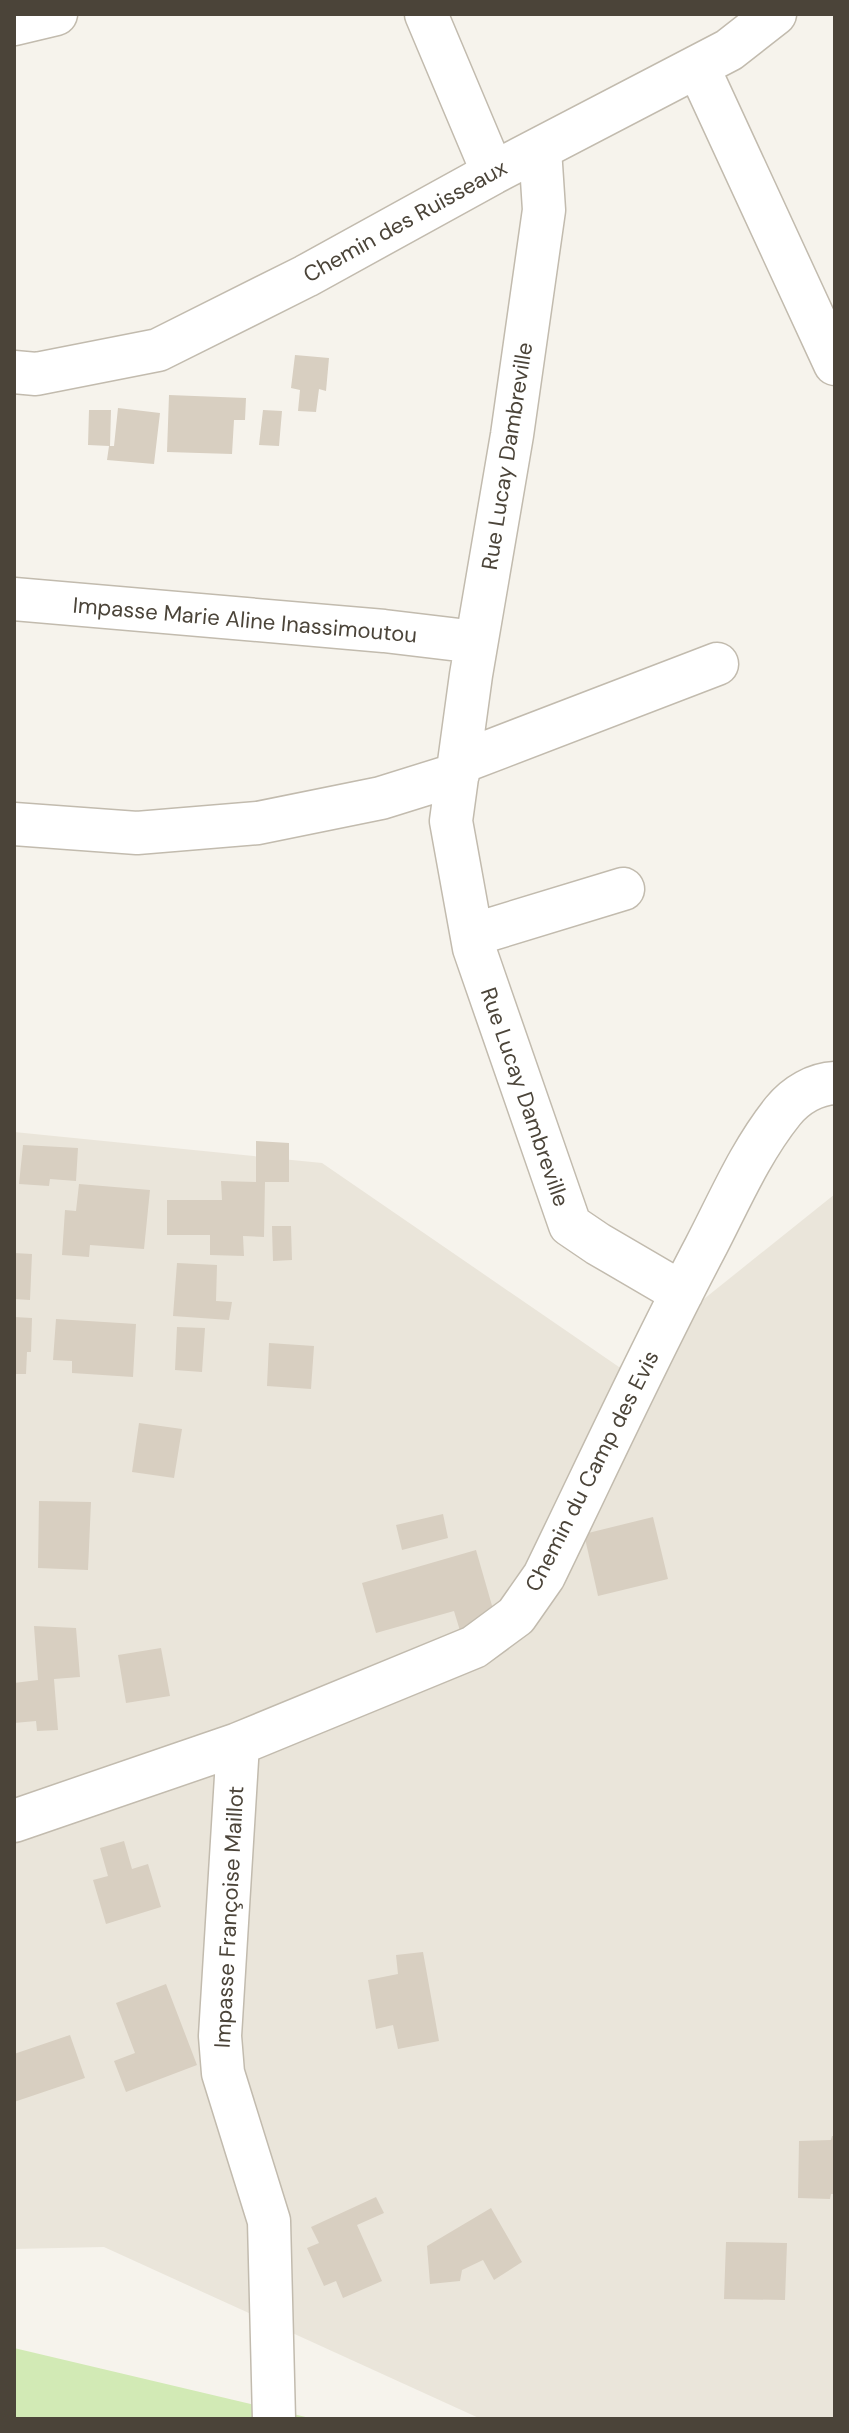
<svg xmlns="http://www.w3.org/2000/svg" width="849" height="2433" font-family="'DM Sans',sans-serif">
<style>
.residential{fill:#eae5da}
.green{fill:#d2eab5}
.building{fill:#d8cfc1}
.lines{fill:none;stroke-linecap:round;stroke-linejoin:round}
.street-casing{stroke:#c2bbae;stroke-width:45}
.street{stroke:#fff;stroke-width:42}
.labels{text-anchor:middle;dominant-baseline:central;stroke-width:6;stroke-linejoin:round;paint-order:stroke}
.street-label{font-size:22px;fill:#4b4439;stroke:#fff}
</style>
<rect width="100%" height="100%" fill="#f6f3ec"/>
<path class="residential" d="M14,1132l308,31 297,204 216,-173v1225h-354l-377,-172 -90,2z"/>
<path class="green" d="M14,2348l300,71h-300z"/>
<path class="building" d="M295,355l34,3 -3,33 -7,-2 -3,23 -18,-1 2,-21 -9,-2z
M169,395l77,3 -1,22h-11l-2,34 -65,-2z
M118,408l42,5 -6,51 -47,-4 2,-14 -21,-1 1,-35h22l-1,36h4z
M263,410l19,1 -3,35 -20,-1z
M256,1141l33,2v39h-24l-1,55 -21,-1 1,20 -34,-1v-20h-43v-35h55l-1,-19 35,1z
M23,1145l55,3 -2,33 -26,-2 -1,7 -30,-2z
M79,1184l71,6 -6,59 -54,-4 -1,12 -27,-2 3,-45 11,1z
M272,1226h19l1,34 -19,1z
M14,1253l18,1 -2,46 -16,-1z
M177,1263l40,2 -1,36 16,1 -3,18 -56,-4z
M14,1317l18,1 -1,34h-4l-1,22h-12z
M56,1319l80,5 -3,53 -61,-4v-12l-19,-1z
M177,1327l28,1 -3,44 -27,-2z
M269,1343l45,3 -3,43 -44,-3z
M139,1423l43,6 -8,49 -42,-6z
M39,1501l52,1 -3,68 -50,-2z
M443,1514l5,24 -46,12 -6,-25z
M653,1517l15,62 -70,17 -14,-62z
M476,1550l21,73 -36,11 -7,-23 -78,22 -14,-50z
M34,1626l42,2 4,49 -26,2 4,51 -21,1 -1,-10 -22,2v-40l24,-3z
M161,1648l9,48 -44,7 -8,-48z
M124,1841l8,28 16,-5 13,43 -55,17 -13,-44 15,-4 -8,-28z
M423,1952l16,89 -41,8 -5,-24 -17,4 -8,-49 30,-6 -2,-19z
M166,1984l31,81 -71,27 -12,-31 21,-8 -19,-50z
M70,2035l15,43 -71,24v-48z
M832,2136h3v58h-4l-1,5 -32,-1 1,-57 32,-1z
M376,2197l8,16 -27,12 25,56 -39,17 -7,-17 -12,5 -17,-38 12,-5 -8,-16z
M491,2208l31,54 -28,18 -11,-20 -21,10 -2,11 -30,3 -3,-38z
M726,2242l61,1 -2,57 -61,-1z"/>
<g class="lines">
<defs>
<path id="street" d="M426,14l67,159
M14,24l42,-10
M698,67l137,297
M540,149l4,61 -32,225 -41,240 -20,146 23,127 96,277 28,19 84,49
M14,372l22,2 122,-24 148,-74 187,-103 236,-123 46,-36
M14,599l370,32 92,11
M459,763l258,-99
M14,824l123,9 121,-10 123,-25 77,-24
M472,935l151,-46
M238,1744l-18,292 3,37 46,148 5,198
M14,1821l224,-77 236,-97 42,-31 28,-40c53,-109 104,-220 161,-328 24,-46 45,-96 78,-137 13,-16 32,-27 52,-28"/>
</defs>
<use href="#street" class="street-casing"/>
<use href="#street" class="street"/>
</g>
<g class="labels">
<g class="street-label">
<text transform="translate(405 221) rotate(-29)">Chemin des Ruisseaux</text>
<text transform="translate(507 456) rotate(-81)">Rue Lucay Dambreville</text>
<text transform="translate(245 620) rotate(5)">Impasse Marie Aline Inassimoutou</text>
<text transform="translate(525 1097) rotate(71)">Rue Lucay Dambreville</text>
<text transform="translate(592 1471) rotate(-63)">Chemin du Camp des Evis</text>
<text transform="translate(229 1917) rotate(-87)">Impasse Françoise Maillot</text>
</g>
</g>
<rect width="849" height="2433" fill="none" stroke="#4b4439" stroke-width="32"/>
</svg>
